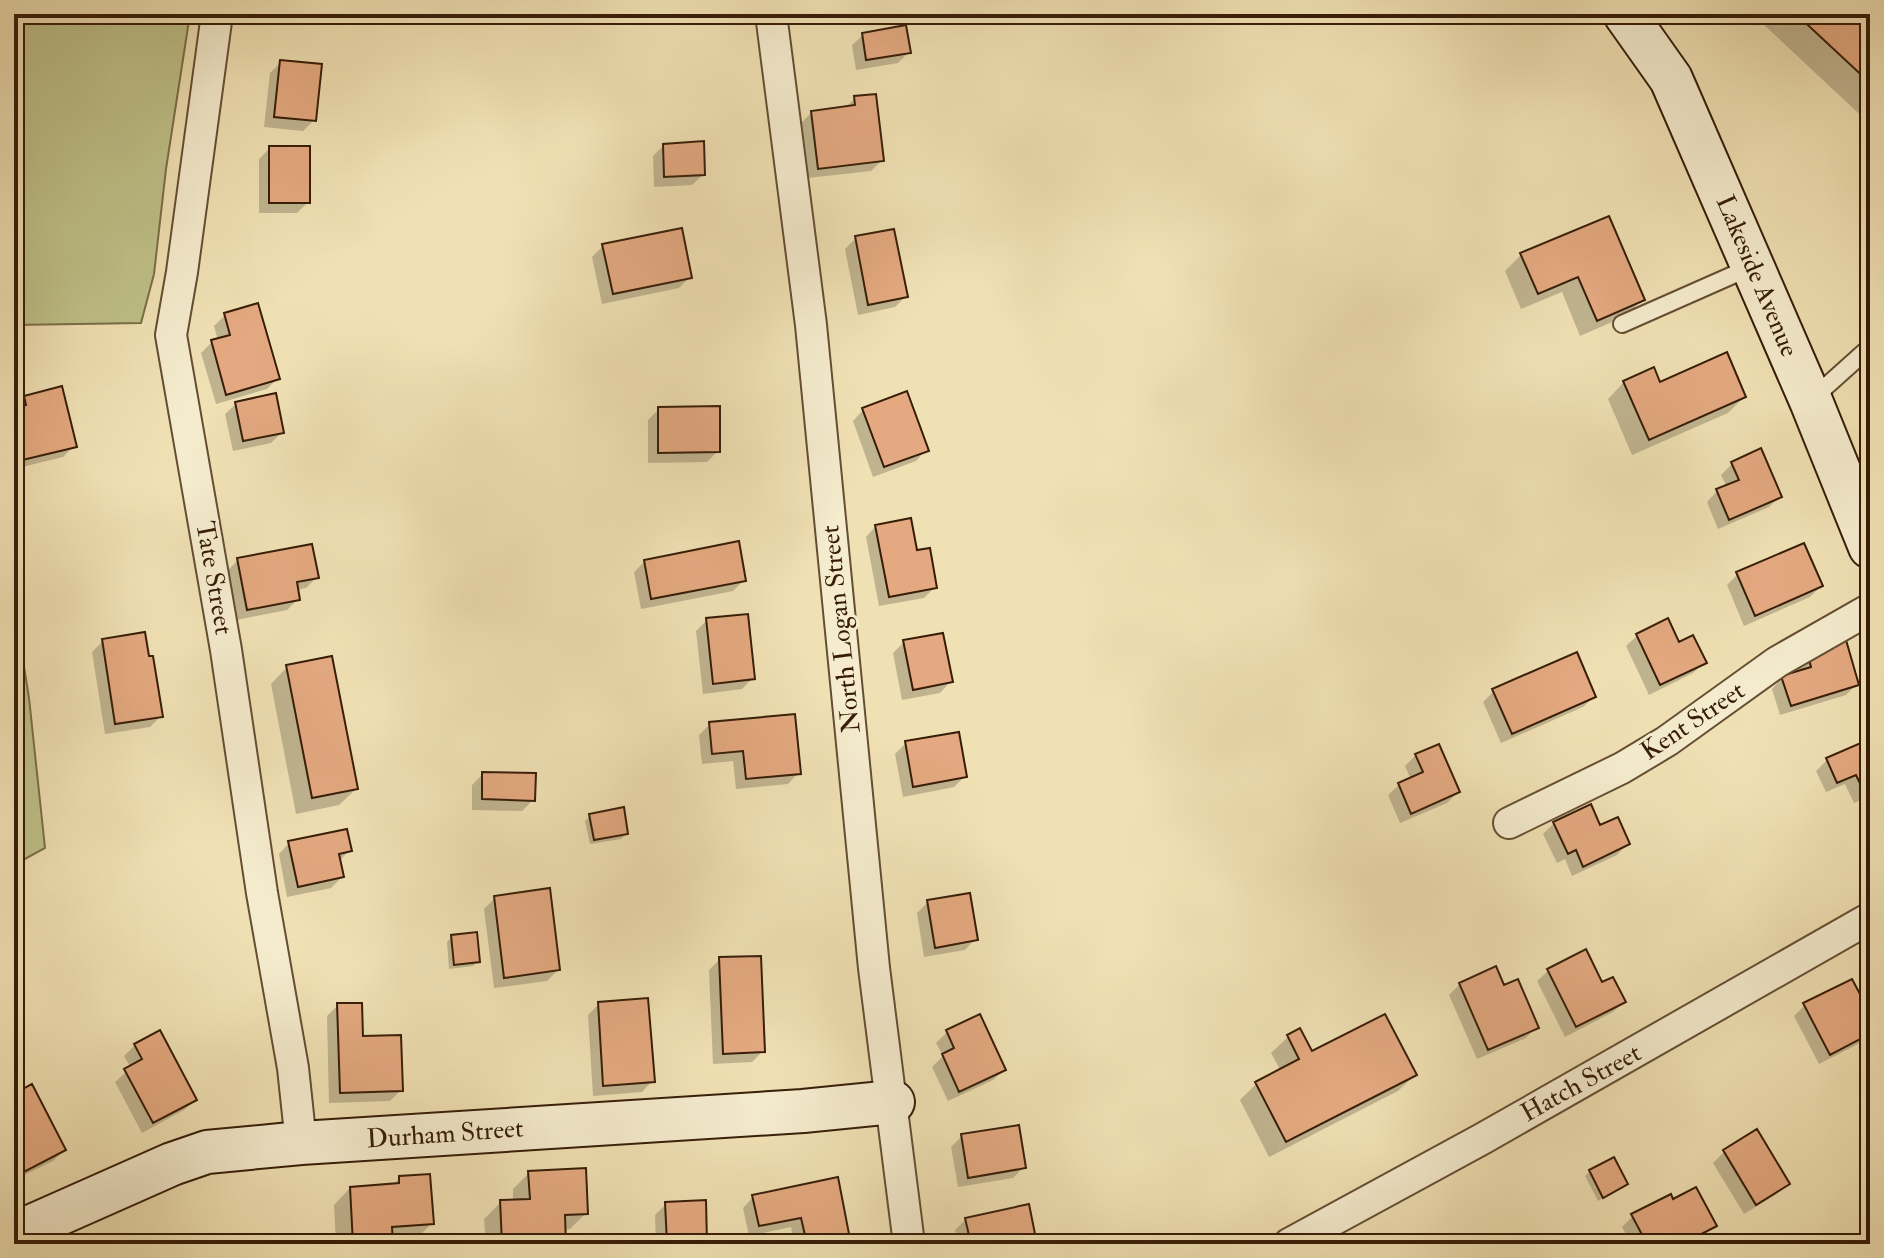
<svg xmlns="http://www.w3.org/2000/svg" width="1884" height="1258" font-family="'IM FELL Double Pica',serif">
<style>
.green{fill:#bfc189;stroke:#7b6f48;stroke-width:2}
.shadow{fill:#0003}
.building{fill:#e4a980;stroke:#371d08;stroke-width:2}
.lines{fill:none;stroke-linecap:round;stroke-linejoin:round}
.lane-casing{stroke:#654e33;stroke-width:20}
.street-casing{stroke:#654e33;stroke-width:34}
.secondary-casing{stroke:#371d08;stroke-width:46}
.lane{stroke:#f5ecce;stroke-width:16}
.street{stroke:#f5ecce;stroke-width:30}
.secondary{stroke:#f5ecce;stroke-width:42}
.labels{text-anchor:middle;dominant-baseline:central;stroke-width:6;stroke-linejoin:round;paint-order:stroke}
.street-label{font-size:26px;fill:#371d08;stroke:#f5ecce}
</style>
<rect width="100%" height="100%" fill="#f0e1b4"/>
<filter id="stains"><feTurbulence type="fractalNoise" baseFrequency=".0025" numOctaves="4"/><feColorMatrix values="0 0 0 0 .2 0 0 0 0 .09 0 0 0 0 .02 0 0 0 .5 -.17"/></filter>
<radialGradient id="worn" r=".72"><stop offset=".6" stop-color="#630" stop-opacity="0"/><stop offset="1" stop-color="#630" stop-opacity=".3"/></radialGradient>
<path class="green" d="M14,14h176l-24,155 -12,105 -13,49 -127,2z
M14,604l15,94 16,150 -31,17z"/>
<path class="shadow" d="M1745,14h125v110l-109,-102 -4,4z
M863,35l46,17 -11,11 -42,7 -4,-25z
M281,62l33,58 -11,11 -39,-4 6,-54z
M855,98l27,62 -11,11 -64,7 -6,-55 11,-11 32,-3z
M664,145l39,30 -11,10 -38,2 -1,-31z
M270,148l38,54 -11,11h-38v-54z
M856,238l50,58 -11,11 -37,8 -13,-66z
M603,246l87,31 -11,11 -77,16 -10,-47z
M1521,255l121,45 -16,16 -46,20 -18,-44 -41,17 -16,-38z
M225,315l53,63 -11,11 -51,15 -15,-51 11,-11 6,-1 -4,-15z
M1624,382l35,2 85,13 -16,16 -96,42 -24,-56z
M25,398l49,48 -11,11 -49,12v-60z
M236,404l46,28 -11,11 -38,8 -8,-37z
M659,409l59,42 -11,11 -59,1v-43z
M863,410l63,40 -10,11 -43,16 -20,-56z
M1732,464l48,32 -11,11 -51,22 -11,-27 10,-11 10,-4 -6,-12z
M876,526l40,26 19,35 -11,11 -45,8 -13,-69z
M238,560l79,17 -11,11 -9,2 1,9 -11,11 -51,10 -9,-49z
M645,561l99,19 -11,11 -92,18 -7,-37z
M1738,574l83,12 -11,11 -66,29 -17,-41z
M707,620l46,58 -11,11 -39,5 -7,-63z
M1637,636l41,9 26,18 -11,10 -44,22 -23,-49z
M103,641l58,75 -11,11 -45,7 -13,-82z
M904,642l46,40 -10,11 -38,7 -9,-47z
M1808,653l49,31 -11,11 -66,20 -8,-26 10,-11 18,-5 -3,-9z
M287,667l69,122 -17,16 -43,9 -25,-130z
M1494,691l100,6 -11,10 -82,36 -18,-41z
M710,724l88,49 -10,11 -52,5 -3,-28 -31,3 -3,-29z
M1870,742v54l-16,7 -9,-19 -19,8 -10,-21 11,-11z
M906,743l59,33 -11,11 -51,10 -8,-43z
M1416,755l42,37 -11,11 -47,20 -12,-28 11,-10 12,-5 -6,-14z
M483,774l50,26 -11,11 -50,-1v-25z
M590,816l36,18 -5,5 -31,5 -5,-23z
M1554,823l45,5 28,16 -10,11 -45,21 -7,-17 -8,4 -14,-29z
M289,843l61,7 -11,11 3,16 -11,11 -44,9 -8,-43z
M495,898l63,72 -11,11 -53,7 -10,-79z
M928,902l47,37 -10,11 -41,7 -7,-44z
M452,937l26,24 -5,5 -24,3 -2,-27z
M720,959l43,92 -11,11 -39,2 -4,-94z
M1548,971l76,31 -11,10 -48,25 -28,-56z
M1460,984l43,3 33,40 -10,11 -49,21 -28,-64z
M599,1004l53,77 -10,11 -49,4 -5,-81z
M338,1005l63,85 -11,11 -61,2 -2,-87z
M1805,1005l65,12v21l-51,26 -25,-48z
M1300,1031l11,23 104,21 -17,16 -129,66 -29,-57 17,-17 24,-12 -10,-18 17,-16z
M159,1032l36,68 -11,10 -42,23 -27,-51 16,-14 -7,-12 11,-11z
M947,1032l57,38 -11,10 -45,21 -16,-34 11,-11 -7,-13z
M14,1096l50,54 -11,11 -39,19z
M1756,1132l32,52 -11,10 -33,20 -31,-51 11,-11z
M962,1136l62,31 -11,11 -55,9 -7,-40z
M1590,1171l36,13 -28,17 -13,-25z
M529,1173l57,40 -16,16 -6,1v14h-78l-2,-25 17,-17h12v-13z
M400,1178l32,45 -17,17 -24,2v2h-55l-2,-39 16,-17 43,-3z
M753,1197l95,42 -5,5h-49l-3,-17 -42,9 -6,-28z
M666,1204l39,40h-49l-1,-29z
M1633,1216l81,10 -11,10 -14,8h-58l-9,-17z
M966,1219l69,25h-77l-3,-14z"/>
<path class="building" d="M1796,14h74v69z
M906,25l5,28 -45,7 -4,-27z
M280,60l42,4 -6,57 -42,-4z
M876,94l8,67 -66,8 -7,-58 44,-6 -1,-9z
M704,141l1,34 -41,2 -1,-33z
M269,146h41v57h-41z
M1609,216l36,84 -48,21 -19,-44 -40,17 -18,-41z
M682,228l10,50 -79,16 -11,-50z
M894,229l14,68 -40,8 -13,-69z
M258,303l22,76 -54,16 -15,-55 19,-5 -6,-22z
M1727,352l19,45 -97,43 -26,-59 31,-14 6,15z
M62,386l15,61 -63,15v-54l12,-3 -2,-9z
M907,391l22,60 -45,16 -22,-59z
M276,393l8,40 -41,8 -8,-39z
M720,406v46l-62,1v-46z
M1761,448l21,49 -53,23 -13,-31 23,-9 -8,-18z
M911,518l6,32 13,-2 7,40 -48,9 -14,-72z
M739,541l7,40 -95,18 -7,-39z
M1804,543l19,43 -68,30 -19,-44z
M312,544l7,34 -22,4 3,18 -53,10 -10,-52z
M748,614l7,65 -42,5 -7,-66z
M1668,618l11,24 14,-7 14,28 -47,22 -24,-51z
M145,632l4,24h4l10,61 -48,7 -13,-85z
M943,633l10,49 -40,8 -10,-50z
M1846,640l13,45 -68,21 -10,-30 30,-9 -4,-16z
M1577,652l19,45 -84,37 -20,-45z
M332,656l26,133 -46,9 -26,-133z
M795,714l6,60 -55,5 -3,-28 -31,3 -3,-32z
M959,732l8,45 -54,10 -8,-46z
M1870,739v53l-5,2 -9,-19 -19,8 -11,-25z
M1439,744l21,48 -49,22 -13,-31 25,-11 -8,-18z
M482,772l54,1 -1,28 -53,-2z
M1591,804l9,21 18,-8 12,27 -47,23 -7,-17 -8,4 -15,-32z
M624,807l4,27 -34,6 -5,-26z
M347,829l5,22 -13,3 5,23 -46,10 -10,-46z
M550,888l10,82 -56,8 -10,-82z
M970,893l8,47 -43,8 -8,-48z
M477,932l3,30 -26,3 -3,-30z
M1586,949l16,33 11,-5 13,25 -50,25 -29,-58z
M761,956l4,96 -42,2 -4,-97z
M1496,966l8,19 14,-6 21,49 -51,22 -29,-67z
M1852,979l18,34v21l-40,21 -27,-52z
M648,998l7,84 -52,4 -5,-84z
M337,1003h25l1,33 38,-1 2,56 -63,2z
M980,1014l26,56 -47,22 -17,-38 12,-6 -8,-18z
M1385,1014l32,61 -131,67 -31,-60 44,-23 -12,-24 13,-7 12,23z
M160,1030l37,70 -44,23 -29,-54 18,-10 -8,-15z
M32,1084l34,66 -44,23 -8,-16v-63z
M1019,1125l7,43 -58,10 -7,-44z
M1757,1129l33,55 -34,21 -33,-55z
M1614,1157l14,27 -25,14 -14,-28z
M586,1168l2,46 -23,1 1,29h-64l-2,-44 30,-1 -2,-28z
M430,1174l4,50 -42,3 1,17h-40l-3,-57 49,-4v-7z
M838,1177l12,62 -22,5h-21l-6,-26 -42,8 -7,-31z
M1696,1187l21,39 -35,18h-35l-16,-30 40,-20 2,5z
M706,1200l1,44h-40l-2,-42z
M1029,1204l8,40h-66l-6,-26z"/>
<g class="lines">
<defs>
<path id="lane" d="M1622,324l129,-57
M1812,399l58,-52"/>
<path id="street" d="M217,14l-35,258 -11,63 55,315 36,243 31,175 8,75
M771,14l40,311 63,643 35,276
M1509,823l113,-55 45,-27 110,-79 93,-53
M1289,1244l193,-105 388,-221"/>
<path id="secondary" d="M1625,14l46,65 140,322 59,146
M14,1234l158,-70 35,-12 94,-9 502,-32 90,-9"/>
</defs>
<use href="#lane" class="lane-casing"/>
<use href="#street" class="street-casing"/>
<use href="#secondary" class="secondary-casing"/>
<use href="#lane" class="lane"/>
<use href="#street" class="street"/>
<use href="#secondary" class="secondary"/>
</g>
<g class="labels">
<g class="street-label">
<text transform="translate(1757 276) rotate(67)">Lakeside Avenue</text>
<text transform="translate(214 578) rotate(80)">Tate Street</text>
<text transform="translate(841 629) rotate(-96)">North Logan Street</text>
<text transform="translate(1693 721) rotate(-34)">Kent Street</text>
<text transform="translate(1581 1083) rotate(-29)">Hatch Street</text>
<text transform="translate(445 1134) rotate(-4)">Durham Street</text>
</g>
</g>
<rect width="1884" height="1258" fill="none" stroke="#f0e1b4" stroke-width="48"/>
<rect x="16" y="16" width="1852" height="1226" fill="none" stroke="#371d08" stroke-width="4"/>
<rect x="24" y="24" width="1836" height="1210" fill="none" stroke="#371d08" stroke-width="2"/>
<rect width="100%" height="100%" filter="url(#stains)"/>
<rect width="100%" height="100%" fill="url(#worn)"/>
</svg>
